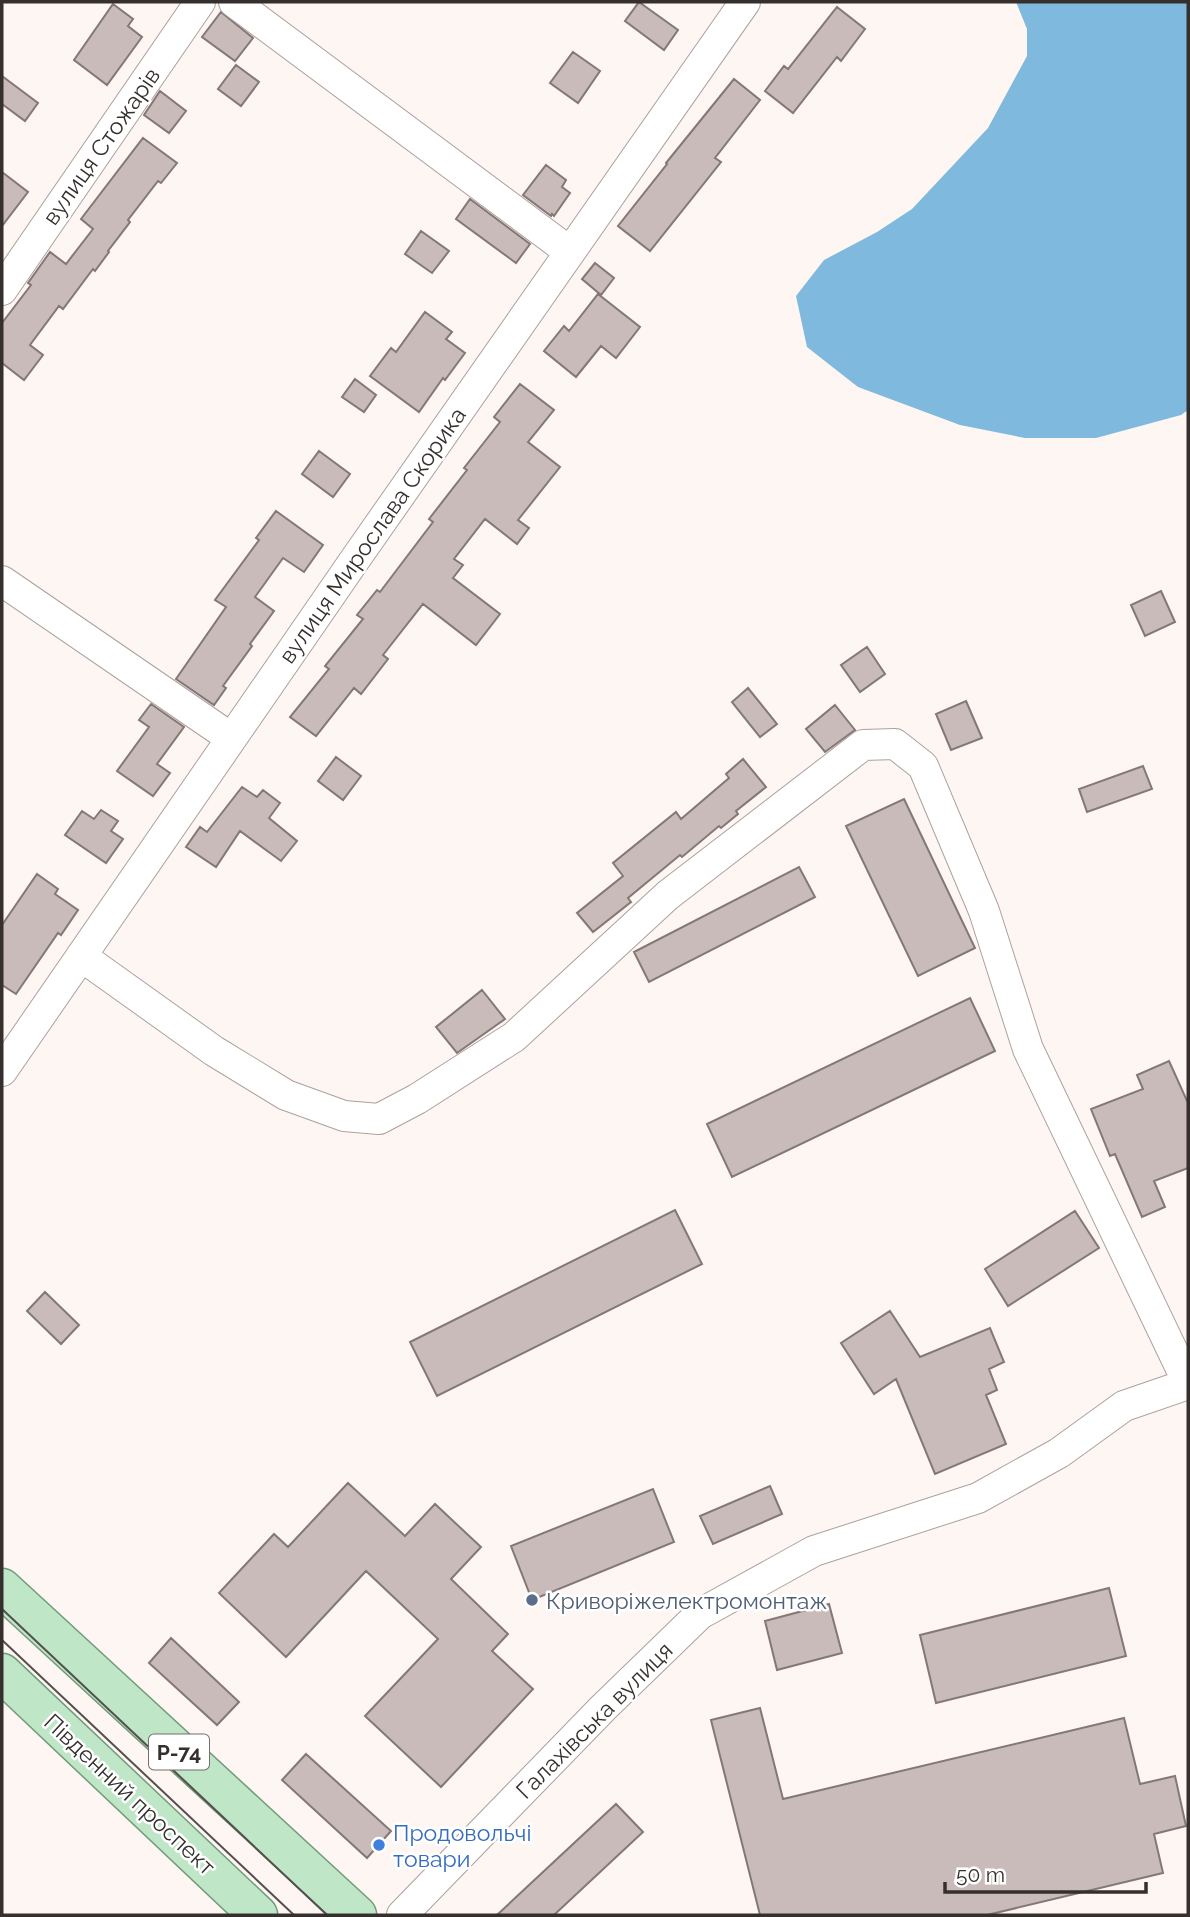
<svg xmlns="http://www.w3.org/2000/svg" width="1190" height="1917" font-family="Raleway,sans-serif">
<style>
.water{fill:#7fb9dd}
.building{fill:#c9bbb9;stroke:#847775;stroke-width:2}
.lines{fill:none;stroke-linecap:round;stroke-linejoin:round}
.minor-casing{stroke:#ada19c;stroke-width:32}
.primary-casing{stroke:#719b79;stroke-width:41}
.minor{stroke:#fff;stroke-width:30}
.primary{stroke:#bee6c7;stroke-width:38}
.tram{stroke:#554f4d;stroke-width:2}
.service-dot{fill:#5c6f8a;stroke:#fff;stroke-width:2.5}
.shop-dot{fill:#3f7fe0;stroke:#fff;stroke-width:2.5}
.labels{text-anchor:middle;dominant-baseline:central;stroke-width:5;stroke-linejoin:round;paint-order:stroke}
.shield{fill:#fff;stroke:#726e6d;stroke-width:2}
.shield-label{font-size:21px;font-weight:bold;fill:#35302e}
.street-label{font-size:23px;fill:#35302e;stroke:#fff}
.service-label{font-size:23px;fill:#4e5e75;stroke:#fff;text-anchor:start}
.shop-label{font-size:23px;fill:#366cbe;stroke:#fff;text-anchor:start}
</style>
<rect width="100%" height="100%" fill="#fef6f3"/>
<path class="water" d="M1016,2h172v408l-7,5 -85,23h-71l-65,-13 -102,-38 -51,-40 -11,-51 28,-36 53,-28 35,-23 76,-81 39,-72v-27z"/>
<path class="building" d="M639,2l39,28 -14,20 -39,-29z
M113,4l20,15 -5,7 14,11 -35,48 -33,-25z
M837,7l28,22 -24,32 -4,-4 -44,56 -28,-22 19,-25 4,3z
M221,12l32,26 -18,23 -33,-24z
M573,52l27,19 -22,32 -28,-20z
M236,65l23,17 -18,24 -23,-17z
M2,76l36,27 -13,18 -23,-17z
M734,79l26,21 -45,58 6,4 -71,89 -32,-25 49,-62 -1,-1z
M160,91l26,20 -17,22 -25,-18z
M143,138l34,25 -16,20 -3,-2 -30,39 2,2 -22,29 1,1 -14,19 -2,-2 -30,40 -4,-3 -29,39 13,10 -19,25 -22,-17v-40l29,-38 -3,-2 22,-31 16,12 27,-35 -12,-10z
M546,165l20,15 -4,7 8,6 -16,23 -2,-2 -1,2 -28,-21z
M2,172l26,20 -26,34z
M470,199l60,45 -14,19 -60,-44z
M421,231l28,20 -17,22 -27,-19z
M595,263l19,15 -13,17 -19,-16z
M598,294l42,33 -24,31 -15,-12 -25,31 -32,-26 20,-25 5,5z
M425,312l27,20 -6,7 19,14 -20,27 -2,-2 -24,34 -49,-36 21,-28 5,4z
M355,379l21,16 -12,17 -22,-15z
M520,384l34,26 -26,32 32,25 -42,53 11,8 -12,16 -32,-25 -31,40 9,6 -10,13 47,36 -24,31 -53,-41 -40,51 5,4 -27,35 -7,-6 -38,48 -26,-19 39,-48 -4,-3 38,-47 -6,-4 20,-25 3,2 53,-70 -4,-3 38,-49 -3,-2 36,-46 -6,-5z
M319,451l31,23 -17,23 -31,-23z
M276,511l47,34 -19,27 -21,-14 -28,39 19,14 -24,33 2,2 -29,40 3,2 -12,17 -38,-26 50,-72 -11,-7 44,-60 -3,-2z
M1161,591l14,31 -30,14 -14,-31z
M867,647l18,27 -25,18 -19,-27z
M748,688l29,36 -17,13 -28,-35z
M966,701l16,37 -31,12 -15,-36z
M151,704l33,23 -27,37 13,9 -17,23 -36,-25 32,-44 -10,-7z
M835,705l20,25 -30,22 -19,-23z
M336,757l25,19 -18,24 -25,-19z
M743,759l23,28 -30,24 2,3 -17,14 -2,-2 -37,31 -2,-2 -52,43 3,4 -38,30 -16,-19 46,-37 -10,-13 63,-51 5,7 48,-41 -3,-4z
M1143,766l9,23 -65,23 -8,-23z
M242,787l15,10 6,-7 17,13 -11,15 28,23 -16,20 -41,-30 -24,36 -30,-20 14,-20 7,5z
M904,799l71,149 -57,28 -72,-150z
M101,810l17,11 -7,10 12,8 -17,24 -41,-28 17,-24 12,8z
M799,867l16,30 -166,85 -15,-30z
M37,874l21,15 -3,5 23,16 -17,25 -3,-2 -42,61 -14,-9v-60z
M482,990l23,29 -48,34 -21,-26z
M970,998l25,53 -263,126 -25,-53z
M1169,1061l19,42v65l-34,13 11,26 -23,10 -27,-63 -5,2 -19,-47 52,-20 -6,-14z
M675,1210l27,54 -265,132 -27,-54z
M1075,1211l24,37 -91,58 -23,-37z
M45,1292l34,33 -18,19 -34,-33z
M890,1311l30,46 70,-29 14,34 -15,7 8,21 -11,5 20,49 -71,30 -39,-95 -22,15 -33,-51z
M348,1483l57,53 30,-32 46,43 -30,32 57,55 -16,17 41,38 -92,98 -76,-71 73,-77 -72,-68 -80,86 -67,-64 55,-59 14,13z
M770,1486l12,28 -69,30 -13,-28z
M653,1489l21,53 -142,58 -21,-54z
M1109,1588l17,68 -190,47 -16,-68z
M829,1604l13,49 -65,17 -12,-49z
M171,1638l68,64 -22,23 -68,-62z
M760,1708l23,91 341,-81 16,66 35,-8 11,50 -32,8 9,39 -176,42h-227l-49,-195z
M306,1754l85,77 -24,27 -85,-78z
M616,1804l27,28 -89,83h-57z"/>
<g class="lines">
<defs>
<path id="minor" d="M234,2l336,250
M2,290l198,-288
M2,581l229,157
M81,956l133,95 72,44 58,21 35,3 38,-20 97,-62 154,-142 195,-150 32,-1 28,22 61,145 44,138 160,334
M2,1071l354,-513 389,-556
M402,1915l201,-207 97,-94 114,-63 164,-53 81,-45 65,-47 64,-22"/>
<path id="primary" d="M2,1588l355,327
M2,1673l256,242"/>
</defs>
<use href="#minor" class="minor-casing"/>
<use href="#primary" class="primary-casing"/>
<use href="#minor" class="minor"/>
<use href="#primary" class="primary"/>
<path class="tram" d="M2,1609l325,306
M2,1640l292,275"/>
</g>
<circle class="service-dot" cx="532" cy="1600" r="7"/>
<circle class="shop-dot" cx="379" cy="1845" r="7"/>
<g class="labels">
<rect class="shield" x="149" y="1734.5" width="60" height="35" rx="5"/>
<g class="shield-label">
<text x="179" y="1752">Р-74</text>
</g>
<g class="street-label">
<text transform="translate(101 146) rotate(-55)">вулиця Стожарів</text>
<text transform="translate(372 535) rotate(-55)">вулиця Мирослава Скорика</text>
<text transform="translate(594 1720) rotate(-45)">Галахівська вулиця</text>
<text transform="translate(130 1794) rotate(43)">Південний проспект</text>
</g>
<g class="service-label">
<text x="546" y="1600">Криворіжелектромонтаж</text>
</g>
<g class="shop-label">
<text x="393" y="1832">Продовольчі<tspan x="393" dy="26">товари</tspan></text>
</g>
</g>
<rect width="1190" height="1917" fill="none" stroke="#35302e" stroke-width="7"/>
<path d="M945 1882v10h201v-10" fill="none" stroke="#35302e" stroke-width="3.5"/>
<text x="956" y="1882" font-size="21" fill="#35302e" stroke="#ffffff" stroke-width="5" paint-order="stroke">50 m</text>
</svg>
